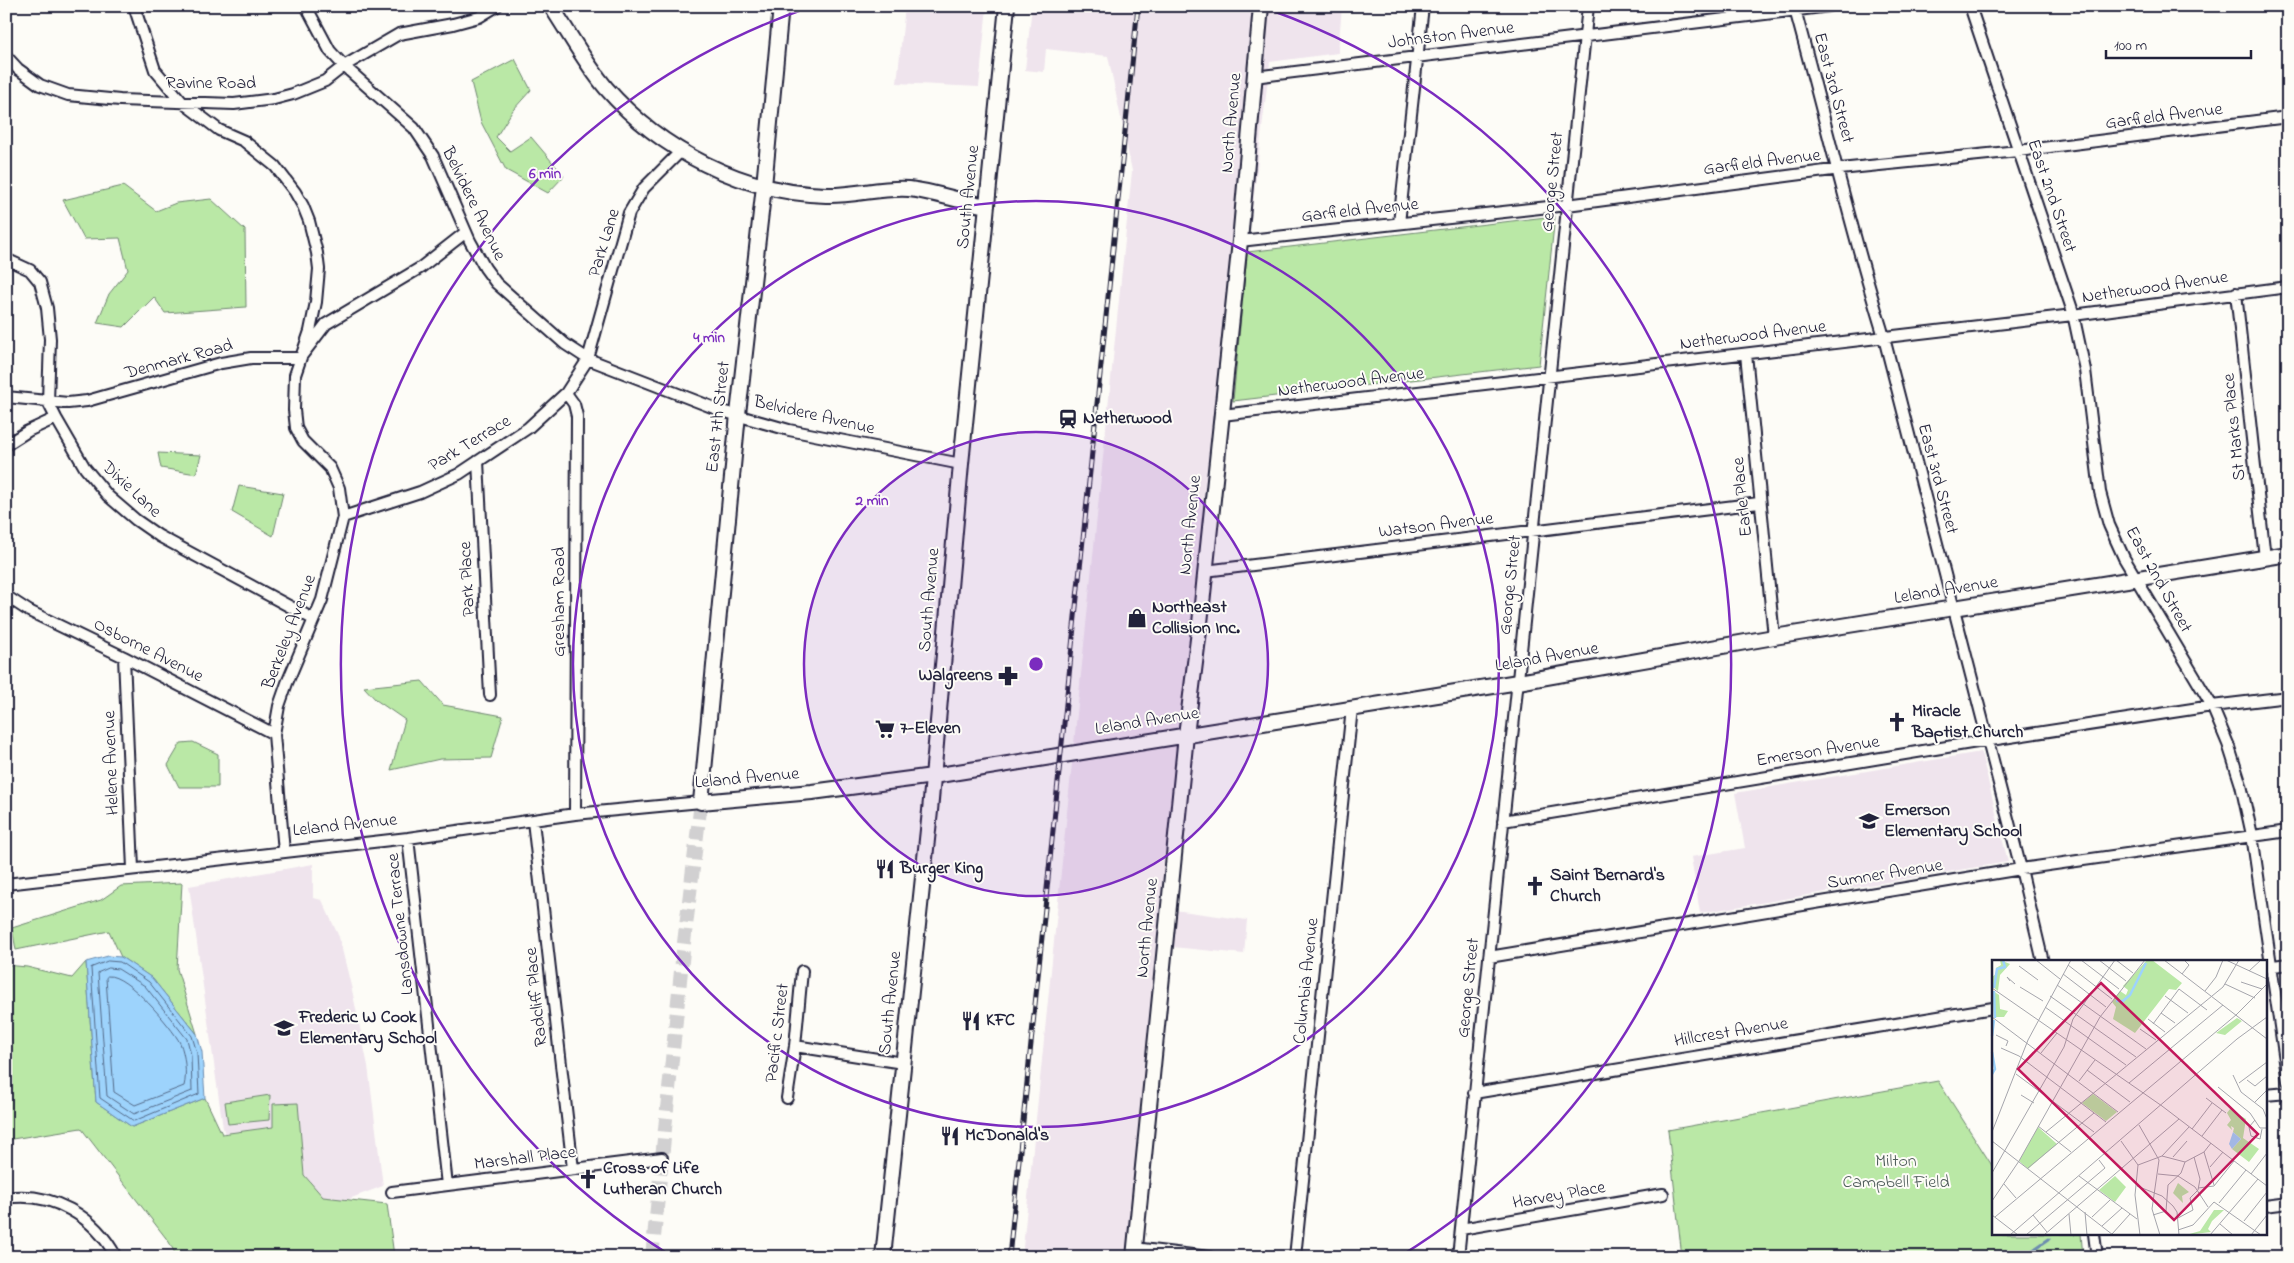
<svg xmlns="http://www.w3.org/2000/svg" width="2294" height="1263" font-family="'Indie Flower',sans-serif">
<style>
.built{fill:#efe4ed}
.green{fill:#bae8a6;stroke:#6e8570}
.water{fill:#9dd3fc;stroke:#6c8caf}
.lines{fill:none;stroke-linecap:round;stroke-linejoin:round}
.shore{stroke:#536988;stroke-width:1}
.stream{stroke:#6c8caf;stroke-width:3}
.secondary-tunnel{stroke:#d1d0d1;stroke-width:14;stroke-dasharray:14 7;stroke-linecap:butt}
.street-casing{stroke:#22223b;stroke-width:14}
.secondary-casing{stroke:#22223b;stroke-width:18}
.street{stroke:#fdfcf7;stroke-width:10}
.secondary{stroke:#fdfcf7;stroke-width:14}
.rail-casing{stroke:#22223b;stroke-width:5}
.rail{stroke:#fdfcf7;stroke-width:3;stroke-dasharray:9;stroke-linecap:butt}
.ring{fill:none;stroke:#7b2cbf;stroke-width:2.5}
.labels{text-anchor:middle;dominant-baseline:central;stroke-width:4;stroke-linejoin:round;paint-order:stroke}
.street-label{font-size:18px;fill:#22223b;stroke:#fdfcf7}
.poi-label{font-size:18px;font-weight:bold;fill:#22223b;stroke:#fdfcf7;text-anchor:start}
.park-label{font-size:18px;fill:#505d5b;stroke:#fdfcf7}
.inset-river{fill:none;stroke:#9dd3fc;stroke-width:2.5}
.inset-road{fill:none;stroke:#a5a5ac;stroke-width:1}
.view{fill:#c2185b;fill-opacity:0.15;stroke:#c2185b;stroke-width:2.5}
.inset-edge{fill:none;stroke:#22223b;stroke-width:2.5}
.centre{fill:#7b2cbf;stroke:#fdfcf7;stroke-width:2.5}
.ring-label{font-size:15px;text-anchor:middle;font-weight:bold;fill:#7b2cbf;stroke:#fdfcf7;stroke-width:4;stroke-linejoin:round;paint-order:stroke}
</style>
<rect width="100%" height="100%" fill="#fdfcf7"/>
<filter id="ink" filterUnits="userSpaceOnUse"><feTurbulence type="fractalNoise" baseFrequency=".02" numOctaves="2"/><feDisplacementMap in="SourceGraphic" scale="10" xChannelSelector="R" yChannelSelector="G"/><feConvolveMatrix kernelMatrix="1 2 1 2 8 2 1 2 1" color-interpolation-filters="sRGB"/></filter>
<g filter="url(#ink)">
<path class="built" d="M905,6h82l-8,81 -82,-4z
M1032,6h310l-4,47 -68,9 -23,190 -14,149 -66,508 80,11 -3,34 -82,-8 -34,311h-106l110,-1086 -24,-115 -62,-7 -2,23 -19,-2z
M1981,752l27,110 -308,51 -9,-56 54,-9 -10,-55z
M313,864v34l9,2 17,37 13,53 16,76 15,120 -129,49 -31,-107 -34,-242z"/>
<path class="green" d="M515,59l16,31 -18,20 -17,27 14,14 21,-14 33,39 -16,17 -42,-23 -25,-48 -10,-40z
M123,186l33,25 20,-8 35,-4 34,31 1,77 -81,6 -11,-16 -30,30 -27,-4 12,-29 19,-24 -8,-32 -36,1 -21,-39z
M1555,216l-16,149 -306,36 14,-149z
M158,453l43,2 -5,19 -35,-6z
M239,486l44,7 -10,43 -41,-24z
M422,681l21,24 60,11 -12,42 -51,1 -49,11 14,-50 -29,-20 -12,-13z
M193,742l25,12v33h-39l-11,-22 13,-22z
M182,883l-5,86 20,65 -45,-56 -31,-21 -12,-26 -93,19 -4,-22 89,-28 20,-14z
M86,962l10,140 36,25 73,-29 17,36 51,-7v-23l25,-1 6,72 19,22 64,7 7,52 -217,1 -8,-15 -88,-114 -75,12v-175l21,2 45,11z
M1938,1081l55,86v67h88l2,23h-401l-14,-127z
M270,1095l-1,25 -41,4 -3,-22z"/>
<path class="water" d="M108,956l13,1 31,21 45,56 5,18 3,46 -73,29 -36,-25 -10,-140z"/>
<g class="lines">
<path class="shore" d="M108,961l12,1 29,20 43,54 5,17 2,41 -65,27 -34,-23 -9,-130z
M109,968l9,1 27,17 42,53 4,16 1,36 -58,23 -27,-18 -9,-123z
M108,976c19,-2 64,51 72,67 5,11 7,32 4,43l-49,19 -21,-13 -8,-114z"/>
<path class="stream" d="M2023,1257l26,-18"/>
<path class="secondary-tunnel" d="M652,1257l31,-306 18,-149"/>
<defs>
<path id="street" d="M134,6l21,64 27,32 37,28 25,11 31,25 20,26 8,14 6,15 8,32 2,16 -3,33 -6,29 -15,44 -1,35 2,18 7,13 27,27 9,20 4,29 -21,83 -35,83 -8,23 -5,28 10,118
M306,6l24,45 14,15 70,62 19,28 37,85 15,27 11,15 69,61 23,15 134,52 67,19 172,34
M1794,6c30,108 55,217 88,324l139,539 22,93
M1970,6l102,303 13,61 15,122 9,33 15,33 88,148 16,38 13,41 11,50 36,246
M6,56l12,13 22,16 28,10 52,5 114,4 40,-5 19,-5 32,-13 19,-15 55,-32 54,-10 26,-7 18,-11
M1254,77l576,-71
M1399,223l24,-217
M1240,241l327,-36 273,-36 178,-18 270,-34
M6,259l24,11 10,12 7,26 3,31 -2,63 8,16 29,50 23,28 28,24 23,16 154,83
M2236,293l29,265
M1746,354l28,283
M566,393l8,11 3,12 -2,398
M6,397l62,6 19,-2 134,-38 30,-5h49l26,-34 94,-56 46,-36
M1222,415l851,-100 215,-28
M6,445l22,-14 28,-13
M478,461l12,234
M343,517l77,-25 39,-18 69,-46 38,-35 22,-34 41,-146 15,-25 37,-37
M1205,571l554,-68
M6,596l23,15 95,46 150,77
M124,657l9,212
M533,821l40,348
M1503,821l468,-78 241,-37 76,-9
M408,838l39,347
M6,884l402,-46 167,-24 126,-12
M1489,957l532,-88 267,-38
M2266,967l22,-3
M795,1046l108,17
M1474,1093l519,-85
M2265,1095l23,-2
M787,1098l8,-52 7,-75
M392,1192l270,-34
M6,1198c45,-7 89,18 110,59
M2265,1206l23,-3
M1461,1229l202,-35
M2094,1234l3,23
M1134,1248l75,9
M1295,1257l57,-549
M1458,1257l130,-1251"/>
<path id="secondary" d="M551,6c18,27 34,57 55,82 54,62 137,105 220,107 28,1 55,-8 83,-6 27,3 51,13 78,17
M781,6l-17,180 -26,228 -37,388 111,-10 121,-16 585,-94 256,-45 514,-83
M883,1257l47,-446 31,-347 46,-458
M1134,1257l52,-522 14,-112 40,-382 21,-235"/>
</defs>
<use href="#street" class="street-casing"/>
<use href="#secondary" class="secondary-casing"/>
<use href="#street" class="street"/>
<use href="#secondary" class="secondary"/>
<defs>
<path id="rail" d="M1009,1257l129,-1251"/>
</defs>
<use href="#rail" class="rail-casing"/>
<use href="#rail" class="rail"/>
</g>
</g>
<circle cx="1036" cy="664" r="232" fill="#7b2cbf" fill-opacity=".12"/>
<g class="ring">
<circle cx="1036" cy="664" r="232"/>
<circle cx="1036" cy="664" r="463"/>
<path d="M673 1257A695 695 0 0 1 810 7M1262 7A695 695 0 0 1 1399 1257"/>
</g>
<defs>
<symbol id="station-bare" viewBox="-9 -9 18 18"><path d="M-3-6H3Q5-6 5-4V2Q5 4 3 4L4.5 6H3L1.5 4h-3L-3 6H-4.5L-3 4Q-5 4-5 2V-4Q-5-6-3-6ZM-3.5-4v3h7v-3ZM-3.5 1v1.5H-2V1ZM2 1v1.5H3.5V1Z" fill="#22223b" stroke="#fdfcf7" stroke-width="2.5" paint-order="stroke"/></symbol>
<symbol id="shop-bare" viewBox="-9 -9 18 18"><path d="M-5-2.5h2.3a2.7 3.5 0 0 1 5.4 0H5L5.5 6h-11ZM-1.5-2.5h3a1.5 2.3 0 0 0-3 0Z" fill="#22223b" stroke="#fdfcf7" stroke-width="2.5" paint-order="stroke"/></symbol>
<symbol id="pharmacy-bare" viewBox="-9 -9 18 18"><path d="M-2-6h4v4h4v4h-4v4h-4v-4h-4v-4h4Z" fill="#22223b" stroke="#fdfcf7" stroke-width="2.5" paint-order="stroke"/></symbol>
<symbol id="church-bare" viewBox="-9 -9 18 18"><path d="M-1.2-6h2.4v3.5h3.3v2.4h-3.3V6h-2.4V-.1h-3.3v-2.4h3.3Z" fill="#22223b" stroke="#fdfcf7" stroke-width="2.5" paint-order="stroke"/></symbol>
<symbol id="supermarket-bare" viewBox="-9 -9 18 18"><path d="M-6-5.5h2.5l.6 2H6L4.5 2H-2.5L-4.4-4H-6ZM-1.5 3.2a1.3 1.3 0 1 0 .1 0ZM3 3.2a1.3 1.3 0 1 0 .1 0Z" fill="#22223b" stroke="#fdfcf7" stroke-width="2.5" paint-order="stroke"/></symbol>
<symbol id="school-bare" viewBox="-9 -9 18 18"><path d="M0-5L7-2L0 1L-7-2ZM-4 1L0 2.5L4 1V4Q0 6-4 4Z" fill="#22223b" stroke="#fdfcf7" stroke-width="2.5" paint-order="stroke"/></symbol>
<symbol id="restaurant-bare" viewBox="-9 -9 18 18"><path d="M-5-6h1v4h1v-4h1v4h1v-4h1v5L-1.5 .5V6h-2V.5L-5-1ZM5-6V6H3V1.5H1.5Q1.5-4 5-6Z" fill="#22223b" stroke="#fdfcf7" stroke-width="2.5" paint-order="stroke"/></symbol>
</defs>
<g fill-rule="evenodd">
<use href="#station-bare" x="1054" y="405" width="28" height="28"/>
<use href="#shop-bare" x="1123" y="604" width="28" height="28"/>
<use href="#pharmacy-bare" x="994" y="662" width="28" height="28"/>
<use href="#church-bare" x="1883" y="708" width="28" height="28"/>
<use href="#supermarket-bare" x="871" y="715" width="28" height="28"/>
<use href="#school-bare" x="1855" y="807" width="28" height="28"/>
<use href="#restaurant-bare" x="871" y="855" width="28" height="28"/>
<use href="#church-bare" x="1521" y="872" width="28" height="28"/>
<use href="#restaurant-bare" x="957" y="1007" width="28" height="28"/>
<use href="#school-bare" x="270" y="1014" width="28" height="28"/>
<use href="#restaurant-bare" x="936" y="1122" width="28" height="28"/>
<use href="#church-bare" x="574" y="1165" width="28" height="28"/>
</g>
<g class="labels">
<g class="street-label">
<text transform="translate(1451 36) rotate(-7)">Johnston Avenue</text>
<text x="211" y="84">Ravine Road</text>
<text transform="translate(1833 88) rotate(75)">East 3rd Street</text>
<text transform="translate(2164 117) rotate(-7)">Garfield Avenue</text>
<text transform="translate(1232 123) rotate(-85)">North Avenue</text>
<text transform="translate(1762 163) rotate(-7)">Garfield Avenue</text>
<text transform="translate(1553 182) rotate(-84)">George Street</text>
<text transform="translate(2051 196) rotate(71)">East 2nd Street</text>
<text transform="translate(969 197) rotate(-84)">South Avenue</text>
<text transform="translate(473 204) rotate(64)">Belvidere Avenue</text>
<text transform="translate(1360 211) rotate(-6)">Garfield Avenue</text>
<text transform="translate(605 243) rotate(-73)">Park Lane</text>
<text transform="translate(2155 288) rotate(-8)">Netherwood Avenue</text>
<text transform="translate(1753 336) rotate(-7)">Netherwood Avenue</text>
<text transform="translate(179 360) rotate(-15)">Denmark Road</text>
<text transform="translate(1351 383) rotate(-7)">Netherwood Avenue</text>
<text transform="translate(814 416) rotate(13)">Belvidere Avenue</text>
<text transform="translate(719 417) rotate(-84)">East 7th Street</text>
<text transform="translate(2235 427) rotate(-96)">St Marks Place</text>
<text transform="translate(470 444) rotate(-31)">Park Terrace</text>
<text transform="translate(1937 479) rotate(75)">East 3rd Street</text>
<text transform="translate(131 490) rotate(43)">Dixie Lane</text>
<text transform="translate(1743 497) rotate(-96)">Earle Place</text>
<text transform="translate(1191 525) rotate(-84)">North Avenue</text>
<text transform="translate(1436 526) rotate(-7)">Watson Avenue</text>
<text transform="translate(468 579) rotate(-93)">Park Place</text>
<text transform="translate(2158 580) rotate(61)">East 2nd Street</text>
<text transform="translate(1511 585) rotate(-84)">George Street</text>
<text transform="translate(1946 591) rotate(-9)">Leland Avenue</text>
<text transform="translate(930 600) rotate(-85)">South Avenue</text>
<text transform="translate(560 602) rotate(-90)">Gresham Road</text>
<text transform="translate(290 632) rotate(-69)">Berkeley Avenue</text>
<text transform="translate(148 651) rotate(27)">Osborne Avenue</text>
<text transform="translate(1547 658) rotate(-10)">Leland Avenue</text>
<text transform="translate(1147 722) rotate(-9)">Leland Avenue</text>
<text transform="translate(1818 752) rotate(-9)">Emerson Avenue</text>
<text transform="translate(112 763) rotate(-92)">Helene Avenue</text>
<text transform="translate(747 779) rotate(-5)">Leland Avenue</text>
<text transform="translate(345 826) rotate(-6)">Leland Avenue</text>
<text transform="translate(1885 875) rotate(-9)">Sumner Avenue</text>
<text transform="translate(401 924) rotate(-96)">Lansdowne Terrace</text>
<text transform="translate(1148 928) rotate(-84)">North Avenue</text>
<text transform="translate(1307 981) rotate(-84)">Columbia Avenue</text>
<text transform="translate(1469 988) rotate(-84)">George Street</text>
<text transform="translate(537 997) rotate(-96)">Radcliff Place</text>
<text transform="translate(891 1003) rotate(-84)">South Avenue</text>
<text transform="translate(778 1033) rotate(-83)">Pacific Street</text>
<text transform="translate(1731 1033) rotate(-9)">Hillcrest Avenue</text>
<text transform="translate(525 1159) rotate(-7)">Marshall Place</text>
<text transform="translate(1559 1196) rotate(-10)">Harvey Place</text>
</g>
<g class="poi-label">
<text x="1083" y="419">Netherwood</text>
<text x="1152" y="608">Northeast<tspan x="1152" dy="21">Collision Inc.</tspan></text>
<text x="993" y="676" text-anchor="end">Walgreens</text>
<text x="1912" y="712">Miracle<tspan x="1912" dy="21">Baptist Church</tspan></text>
<text x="900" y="729">7-Eleven</text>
<text x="1884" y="811">Emerson<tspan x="1884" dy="21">Elementary School</tspan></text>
<text x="900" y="869">Burger King</text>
<text x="1550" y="876">Saint Bernard's<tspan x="1550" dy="21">Church</tspan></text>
<text x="299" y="1018">Frederic W Cook<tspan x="299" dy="21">Elementary School</tspan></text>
<text x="986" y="1021">KFC</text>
<text x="965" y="1136">McDonald's</text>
<text x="603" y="1169">Cross of Life<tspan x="603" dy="21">Lutheran Church</tspan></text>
</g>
<g class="park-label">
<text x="1896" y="1162">Milton<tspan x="1896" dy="21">Campbell Field</tspan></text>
</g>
</g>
<g transform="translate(1992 960)">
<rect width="275" height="275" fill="#fdfcf7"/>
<path d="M8,0l10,4 -10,11 -2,16 -5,-4 -1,-10 4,-3v-6l5,-3zM155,0h5l30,23 -6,7 -7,-1 -34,44 -22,-14 3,-12 -4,-5 8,-11 6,4 2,-5 -5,-4zM1,31l6,4 1,14 8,2 -4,6h-10zM245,58l5,3 -17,14 -9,-2zM101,134l24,18 -11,9 -24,-18zM238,149l16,10 -3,19 16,11 -10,13 -17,-13 9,-10 -8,-7 1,-4 -3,-2 1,4 -5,-5 4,-5 -4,-7zM46,167l19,17 -29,25 -9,-8zM123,216l11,11 -11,15 -16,-12zM186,223l11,9 -7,4 1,7 -10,-10zM222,250h10l-12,11 -4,8 3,3 -25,3 14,-4z" fill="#bae8a6"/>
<path d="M241,172l8,7 -9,10 -3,-5z" fill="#9dd3fc"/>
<path class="inset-river" d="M2,28l3,-19 8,-2 -2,-7M2,31l1,27M124,41h7l7,-6 16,-32M0,76l2,-16M0,92l3,17 -3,5"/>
<path class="inset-road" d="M44,0l24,19M89,0l38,29M107,0l27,21M124,0l17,13M172,0l103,79M234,0l41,19M76,5l44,34M27,6l19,14M257,11l12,-11M71,14l43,33M190,14l7,-9 -5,-5M18,21l-3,-4 8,7M249,22l21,7M233,24l30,14M65,25l89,64M28,27l23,14M0,28l170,118 105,80M213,31l11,-14 7,-17M58,36l86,61M173,36l23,17M53,47l81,58M169,53l14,10M0,57l126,95M156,59l17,13M161,64l26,-35 28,21M148,69l16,11M4,75l12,6 -2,5M9,88l18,8 87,66M49,93l16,-20M95,110l43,32M24,114l78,58M241,115l8,17 22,17 4,10M255,120l8,6 12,-10M87,121l16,-21M137,123l94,-78M247,123l28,-21M226,127l32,26 10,15h7M29,135l13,8M214,138l20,15M263,142l12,-12M263,160l-6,7 2,9 9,3 2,-10M147,165l20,35 -7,49 8,26M46,166l33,26M200,169l20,-26M0,172l36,-92 43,-80M54,172l177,-145 16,-27M210,176l20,-26M0,181l121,94M129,181l17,24 -3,30 5,40M212,192l10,33M170,196l27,-29M181,197l14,-16M146,205l24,-9 23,6M218,207l13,-15M36,208l66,-55M0,213l72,-126 9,-28 42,-59M166,214l20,2 17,11 13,20M259,214l16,-21M87,216l58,43M12,224l12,14M145,226l25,10 11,10 4,6 2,23M206,228l16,-2 20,-25M0,241l27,-40 81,-144 45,-57M227,243l27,-33M93,252l2,23M77,254l2,21M0,255l26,20M41,255l14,17M161,255l13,-4 2,-26 13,-12 4,-11 19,-10 7,-9M3,257l241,-202 31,-31M100,257l18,-17M186,258l15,-8 -3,-12 8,-8 2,-11 -6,-22M252,261l23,-29M228,264l13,11M110,266l20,-18M186,270l15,-5 21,-23 47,33M120,274l18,-20M18,275l227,-196 30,-22M34,275l79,-67 -6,-8M52,275l135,-116M218,275l48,-56M259,275l16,-20"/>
<path class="view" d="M109,23l157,151 -84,86 -156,-151z"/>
<rect width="275" height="275" class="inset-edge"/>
</g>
<circle cx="1036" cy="664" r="8" class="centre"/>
<g class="ring-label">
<text x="545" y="178">6 min</text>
<text x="709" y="342">4 min</text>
<text x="872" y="505">2 min</text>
</g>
<rect width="2294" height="1263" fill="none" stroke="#fdfcf7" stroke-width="25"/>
<rect x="12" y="12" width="2269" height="1238" fill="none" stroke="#22223b" stroke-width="2" filter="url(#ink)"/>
<path d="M2106 50v8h145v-8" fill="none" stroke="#22223b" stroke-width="2.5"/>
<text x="2114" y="50" font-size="15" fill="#22223b" stroke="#fdfcf7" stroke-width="4" paint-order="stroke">100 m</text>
</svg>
